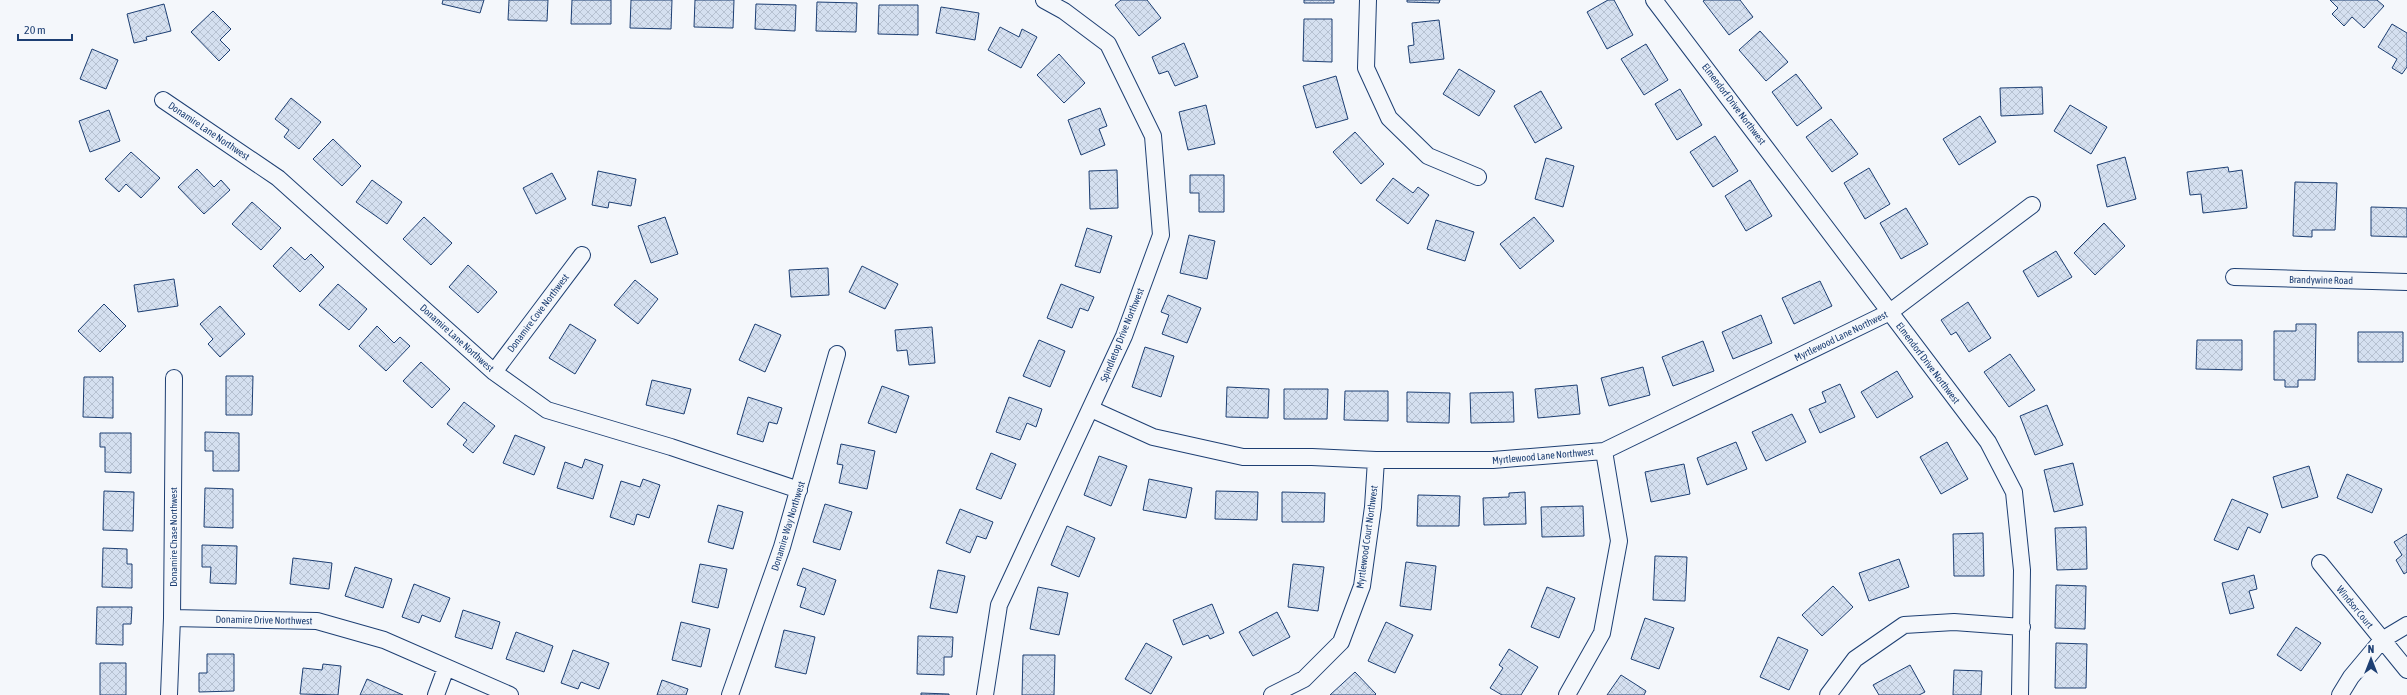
<svg xmlns="http://www.w3.org/2000/svg" width="2407" height="695" font-family="'Asap Condensed',sans-serif">
<style>
.building{fill:url(#building-cross-hatch);stroke:#1d3f73}
.lines{fill:none;stroke-linecap:round;stroke-linejoin:round}
.minor-casing{stroke:#1d3f73;stroke-width:18}
.minor{stroke:#f4f7fb;stroke-width:16}
.labels{text-anchor:middle;dominant-baseline:central;stroke-width:3;stroke-linejoin:round;paint-order:stroke}
.street-label{font-size:10px;fill:#1d3f73;stroke:#f4f7fb}
</style>
<defs>
<pattern id="building-cross-hatch" width="8" height="8" patternUnits="userSpaceOnUse"><rect width="8" height="8" fill="#d5e0f0"/><path d="M0 0l8 8M0 8l8-8" fill="none" stroke="#b6c1d1"/></pattern>
</defs>
<rect width="100%" height="100%" fill="#f4f7fb"/>
<path class="building" d="M443,0h41l-4,13 -38,-9z
M509,0h39l-1,21 -39,-1z
M572,0h39v24h-40z
M631,0h41l-1,29 -41,-1z
M695,0h39l-1,28 -39,-1z
M1121,0h26l14,18 -22,18 -24,-31z
M1304,0h30v3h-30z
M1407,0h33l-1,3 -32,-1z
M1608,0h6l19,35 -26,14 -20,-37z
M1705,0h35l13,17 -24,18 -26,-34z
M2330,0h47l7,6 -20,22 -12,-11 -8,9 -12,-12 6,-6z
M817,2l40,1 -1,29 -40,-1z
M164,4l7,27 -25,6 1,3 -13,3 -7,-29z
M756,4l40,1 -1,26 -40,-2z
M879,5h39v30l-40,-1z
M941,7l38,6 -4,27 -39,-7z
M213,11l18,18 -11,11 10,10 -11,11 -28,-29z
M1304,19h28v43l-29,-1z
M1439,20l5,39 -34,4 -2,-17 6,-1 -2,-22z
M2392,24l15,9v34l-5,7 -10,-6 5,-9 -19,-12z
M1000,27l19,10 3,-8 15,8 -16,31 -33,-18z
M1760,31l28,31 -22,19 -27,-31z
M1184,43l14,34 -23,9 -7,-15 -9,3 -7,-17z
M1646,44l22,36 -24,15 -23,-36z
M92,49l26,11 -12,29 -26,-10z
M1059,54l26,29 -21,20 -27,-28z
M1459,69l36,22 -16,25 -36,-22z
M1796,74l26,34 -25,18 -25,-34z
M1336,76l12,43 -32,9 -13,-42z
M2042,87l1,27 -42,2 -1,-28z
M1680,89l22,36 -25,15 -22,-36z
M1541,91l21,37 -27,15 -21,-37z
M291,98l30,24 -22,27 -15,-12 5,-7 -14,-11z
M1206,105l9,39 -27,6 -9,-38z
M2070,105l37,22 -16,27 -37,-23z
M1100,108l7,18 -8,3 6,16 -24,10 -13,-35z
M109,110l11,31 -30,11 -11,-31z
M1980,116l16,26 -37,23 -16,-26z
M1831,119l27,35 -26,18 -26,-35z
M1355,132l29,32 -23,20 -28,-32z
M1715,136l23,35 -25,16 -23,-35z
M333,139l28,27 -19,20 -29,-27z
M131,152l29,26 -19,20 -15,-14 -7,8 -14,-13z
M2125,157l11,42 -29,8 -10,-42z
M1546,158l28,8 -11,41 -28,-8z
M2228,167l1,5 13,-2 5,38 -44,5 -2,-19 -11,1 -3,-23z
M1869,168l21,36 -25,15 -21,-36z
M197,169l17,18 7,-7 9,10 -26,24 -26,-27z
M1117,170l1,38 -28,1 -1,-38z
M598,171l38,8 -5,27 -22,-4 -1,6 -16,-3z
M552,173l14,26 -30,15 -13,-26z
M1190,175h34v37h-25v-19h-9z
M1393,178l20,15 5,-6 11,8 -21,29 -32,-24z
M372,180l30,22 -15,22 -31,-22z
M1750,180l22,36 -26,15 -21,-35z
M2295,182l42,1 -2,47h-23v7l-19,-1z
M252,202l29,26 -20,22 -29,-26z
M2371,207l36,1v29l-36,-1z
M1906,208l22,36 -27,15 -21,-36z
M424,217l28,26 -21,22 -28,-26z
M665,217l13,37 -27,9 -13,-37z
M1534,217l20,24 -34,28 -20,-25z
M1436,220l38,12 -9,29 -38,-12z
M2104,223l21,23 -30,29 -21,-22z
M1087,228l25,8 -12,37 -25,-7z
M1189,235l26,6 -8,38 -27,-6z
M291,247l14,13 6,-6 13,13 -24,25 -27,-26z
M2056,251l16,26 -34,20 -15,-26z
M468,265l29,27 -19,21 -29,-26z
M862,266l36,18 -13,25 -36,-17z
M828,268l1,27 -38,2 -2,-27z
M174,279l4,27 -40,6 -4,-27z
M635,280l23,19 -20,25 -24,-19z
M1820,281l12,25 -38,18 -12,-26z
M338,284l29,25 -18,21 -30,-25z
M1061,284l33,13 -6,14 -8,-3 -8,20 -25,-10z
M1168,295l33,13 -14,35 -25,-9 7,-19 -8,-3z
M1968,302l23,36 -22,14 -13,-20 -5,3 -10,-15z
M104,304l22,22 -26,26 -22,-21z
M220,306l25,28 -25,23 -12,-13 5,-5 -13,-15z
M1761,315l11,28 -39,16 -11,-27z
M570,324l26,16 -21,34 -26,-16z
M755,324l26,11 -16,37 -26,-12z
M2296,324h20l-1,56h-17v7h-13v-7h-11v-49h22z
M377,326l17,17 6,-6 10,9 -24,25 -27,-25z
M932,327l3,36 -26,2 -2,-15 -10,1 -2,-21z
M2358,332h45v30h-45z
M1039,340l26,11 -15,36 -27,-11z
M2197,340h45v30l-46,-1z
M1703,341l11,30 -41,15 -11,-29z
M1145,347l29,9 -13,41 -29,-10z
M2010,354l25,36 -26,17 -25,-35z
M421,362l29,27 -18,19 -29,-27z
M1643,367l7,28 -41,11 -8,-28z
M1897,371l16,26 -36,21 -16,-26z
M226,376h27l-1,39h-26z
M84,377h29v41l-30,-1z
M652,380l39,9 -7,25 -38,-9z
M1840,384l15,33 -35,16 -11,-24 17,-7 -4,-10z
M1577,385l3,29 -42,4 -3,-29z
M882,386l27,10 -13,37 -28,-10z
M1227,387l42,2 -1,29 -42,-1z
M1284,389h44l-1,30h-43z
M1345,391h43v30l-44,-1z
M1407,392l43,1 -1,30 -42,-1z
M1513,392l1,30 -43,1 -1,-30z
M748,397l34,11 -5,16 -8,-2 -6,20 -26,-8z
M1009,397l33,12 -6,18 -9,-4 -7,17 -24,-8z
M464,402l31,24 -22,27 -10,-8 4,-5 -20,-16z
M2047,405l16,40 -28,10 -15,-39z
M1792,414l14,28 -40,19 -14,-29z
M205,432l34,1v38h-26v-20h-8z
M100,433h31v40l-26,-1v-25h-5z
M515,435l30,12 -11,28 -31,-12z
M1736,442l11,27 -40,16 -10,-27z
M1947,442l21,37 -27,15 -21,-37z
M841,444l34,7 -8,38 -28,-6 4,-18 -6,-1z
M991,453l25,11 -15,35 -25,-10z
M1099,456l28,10 -16,40 -27,-11z
M585,459l18,6 -10,34 -36,-11 8,-26 17,6z
M2073,463l10,42 -29,7 -10,-42z
M1684,464l6,30 -39,8 -6,-30z
M2309,466l9,31 -36,11 -9,-31z
M2347,474l35,15 -10,24 -35,-15z
M643,479l17,6 -11,33 -12,-4 -3,11 -24,-8 11,-36 19,6z
M1149,479l43,9 -6,30 -43,-8z
M205,488l28,1v39l-29,-1z
M104,491l30,1 -1,39 -30,-1z
M1216,491l42,1 -1,28 -42,-1z
M1282,492l43,1 -1,29h-42z
M1525,492l1,32 -42,1 -1,-27 26,-1v-4z
M1418,495l42,1 -1,30h-42z
M2232,499l36,15 -8,19 -12,-6 -10,23 -24,-10z
M825,504l27,8 -12,38 -27,-8z
M718,505l25,7 -10,37 -25,-7z
M1583,506l1,30 -42,1 -1,-30z
M960,509l33,13 -7,17 -9,-3 -7,17 -24,-10z
M1067,526l28,12 -16,39 -28,-12z
M2086,527l1,42 -30,1 -2,-42z
M1983,533l1,43h-30l-1,-42z
M2407,534v38l-3,2 -8,-14 6,-5 -8,-13z
M202,545l35,1 -1,38 -26,-1 1,-16h-9z
M103,548l24,1v15h5v24l-30,-1z
M1655,556l32,1 -2,44 -32,-1z
M293,558l39,5 -3,26 -39,-5z
M1899,559l10,28 -40,14 -10,-28z
M1406,562l30,4 -5,44 -31,-4z
M700,564l27,5 -9,39 -26,-6z
M1293,564l31,3 -6,44 -30,-4z
M355,567l37,12 -9,29 -38,-12z
M803,568l33,12 -12,35 -24,-8 6,-19 -9,-3z
M938,570l27,6 -8,37 -27,-5z
M2254,575l3,14 -8,2 5,17 -24,6 -8,-31z
M414,584l36,14 -10,24 -18,-7 -3,8 -17,-6z
M2056,585l30,1 -1,43 -30,-1z
M1833,586l20,21 -31,29 -20,-21z
M1038,587l30,6 -9,42 -29,-6z
M1547,587l28,11 -16,40 -28,-11z
M1212,604l12,29 -14,6 -2,-4 -25,10 -10,-25z
M97,607h35l-1,17h-8v21l-27,-1z
M463,610l37,12 -8,27 -37,-12z
M1277,612l13,25 -37,19 -14,-24z
M1645,618l29,10 -15,41 -28,-10z
M681,622l29,7 -9,38 -29,-7z
M1386,622l27,13 -18,38 -27,-12z
M2296,627l25,16 -20,28 -24,-16z
M784,630l31,7 -9,37 -31,-7z
M516,632l37,14 -9,26 -38,-13z
M918,636l35,1 -1,20h-8v18l-27,-1z
M1778,637l30,13 -19,40 -29,-13z
M1146,643l26,14 -21,37 -26,-15z
M2056,643l31,1 -1,44h-31z
M1509,649l29,18 -17,28h-19l-12,-7 13,-20 -4,-3z
M573,650l36,13 -10,26 -18,-7 -3,7 -17,-6z
M207,654h27v37l-35,1v-19h8z
M1023,655h32l-1,40h-32z
M100,663h26v32h-26z
M323,664l18,2 -3,29 -38,-1 3,-26 19,2z
M1910,665l15,27 -6,3h-40l-6,-10z
M1954,670l28,1 -1,24h-28z
M1355,672l21,22 -1,1h-45z
M1621,675l25,16 -2,4h-37z
M367,679l36,16h-43z
M662,680l26,9 -2,6h-29z
M921,693l28,1v1h-28z"/>
<g class="lines">
<defs>
<path id="minor" d="M1368,0l-2,68 23,50 39,38 50,21
M1654,0l334,442 26,50 8,78 -2,125
M163,100l115,78 216,194 53,38 124,37 128,43
M2234,277l173,5
M494,372l88,-117
M1091,409l62,28 90,20h69l64,3h117l111,-9 286,-139 142,-107
M2320,563l87,107
M172,618l145,3 67,19 126,55
M169,695l3,-77 2,-240
M436,695l10,-27
M730,695l52,-148 55,-193
M985,695l14,-90 125,-269 37,-101 -8,-99 -45,-92 -44,-33 -20,-11
M1272,695l32,-16 37,-37 21,-56 11,-79 3,-47
M1567,695l35,-62 17,-92 -15,-90
M1828,695l27,-36 49,-34 50,-3 68,5
M2340,695l11,-18 31,-37 25,-15"/>
</defs>
<use href="#minor" class="minor-casing"/>
<use href="#minor" class="minor"/>
</g>
<g class="labels">
<g class="street-label">
<text transform="translate(1734 104) rotate(53)">Elmendorf Drive Northwest</text>
<text transform="translate(209 131) rotate(34)">Donamire Lane Northwest</text>
<text transform="translate(2321 280) rotate(1)">Brandywine Road</text>
<text transform="translate(538 313) rotate(-53)">Donamire Cove Northwest</text>
<text transform="translate(1122 335) rotate(-68)">Spindletop Drive Northwest</text>
<text transform="translate(1841 336) rotate(-26)">Myrtlewood Lane Northwest</text>
<text transform="translate(457 338) rotate(42)">Donamire Lane Northwest</text>
<text transform="translate(1928 363) rotate(53)">Elmendorf Drive Northwest</text>
<text transform="translate(1543 456) rotate(-5)">Myrtlewood Lane Northwest</text>
<text transform="translate(788 526) rotate(-73)">Donamire Way Northwest</text>
<text transform="translate(173 537) rotate(-90)">Donamire Chase Northwest</text>
<text transform="translate(1367 537) rotate(-82)">Myrtlewood Court Northwest</text>
<text transform="translate(2355 607) rotate(51)">Windsor Court</text>
<text transform="translate(264 620) rotate(1)">Donamire Drive Northwest</text>
</g>
</g>
<g transform="translate(2371 659)" stroke="#f4f7fb" stroke-width="3" paint-order="stroke">
<path d="M0-3L7 15L0 10L-7 15Z" fill="#1d3f73"/>
<text y="-6" font-size="11" font-weight="bold" text-anchor="middle" fill="#1d3f73">N</text>
</g>
<path d="M18 34v6h54v-6" fill="none" stroke="#1d3f73" stroke-width="2"/>
<text x="24" y="34" font-size="12" fill="#1d3f73" stroke="#f4f7fb" stroke-width="3" paint-order="stroke">20 m</text>
</svg>
